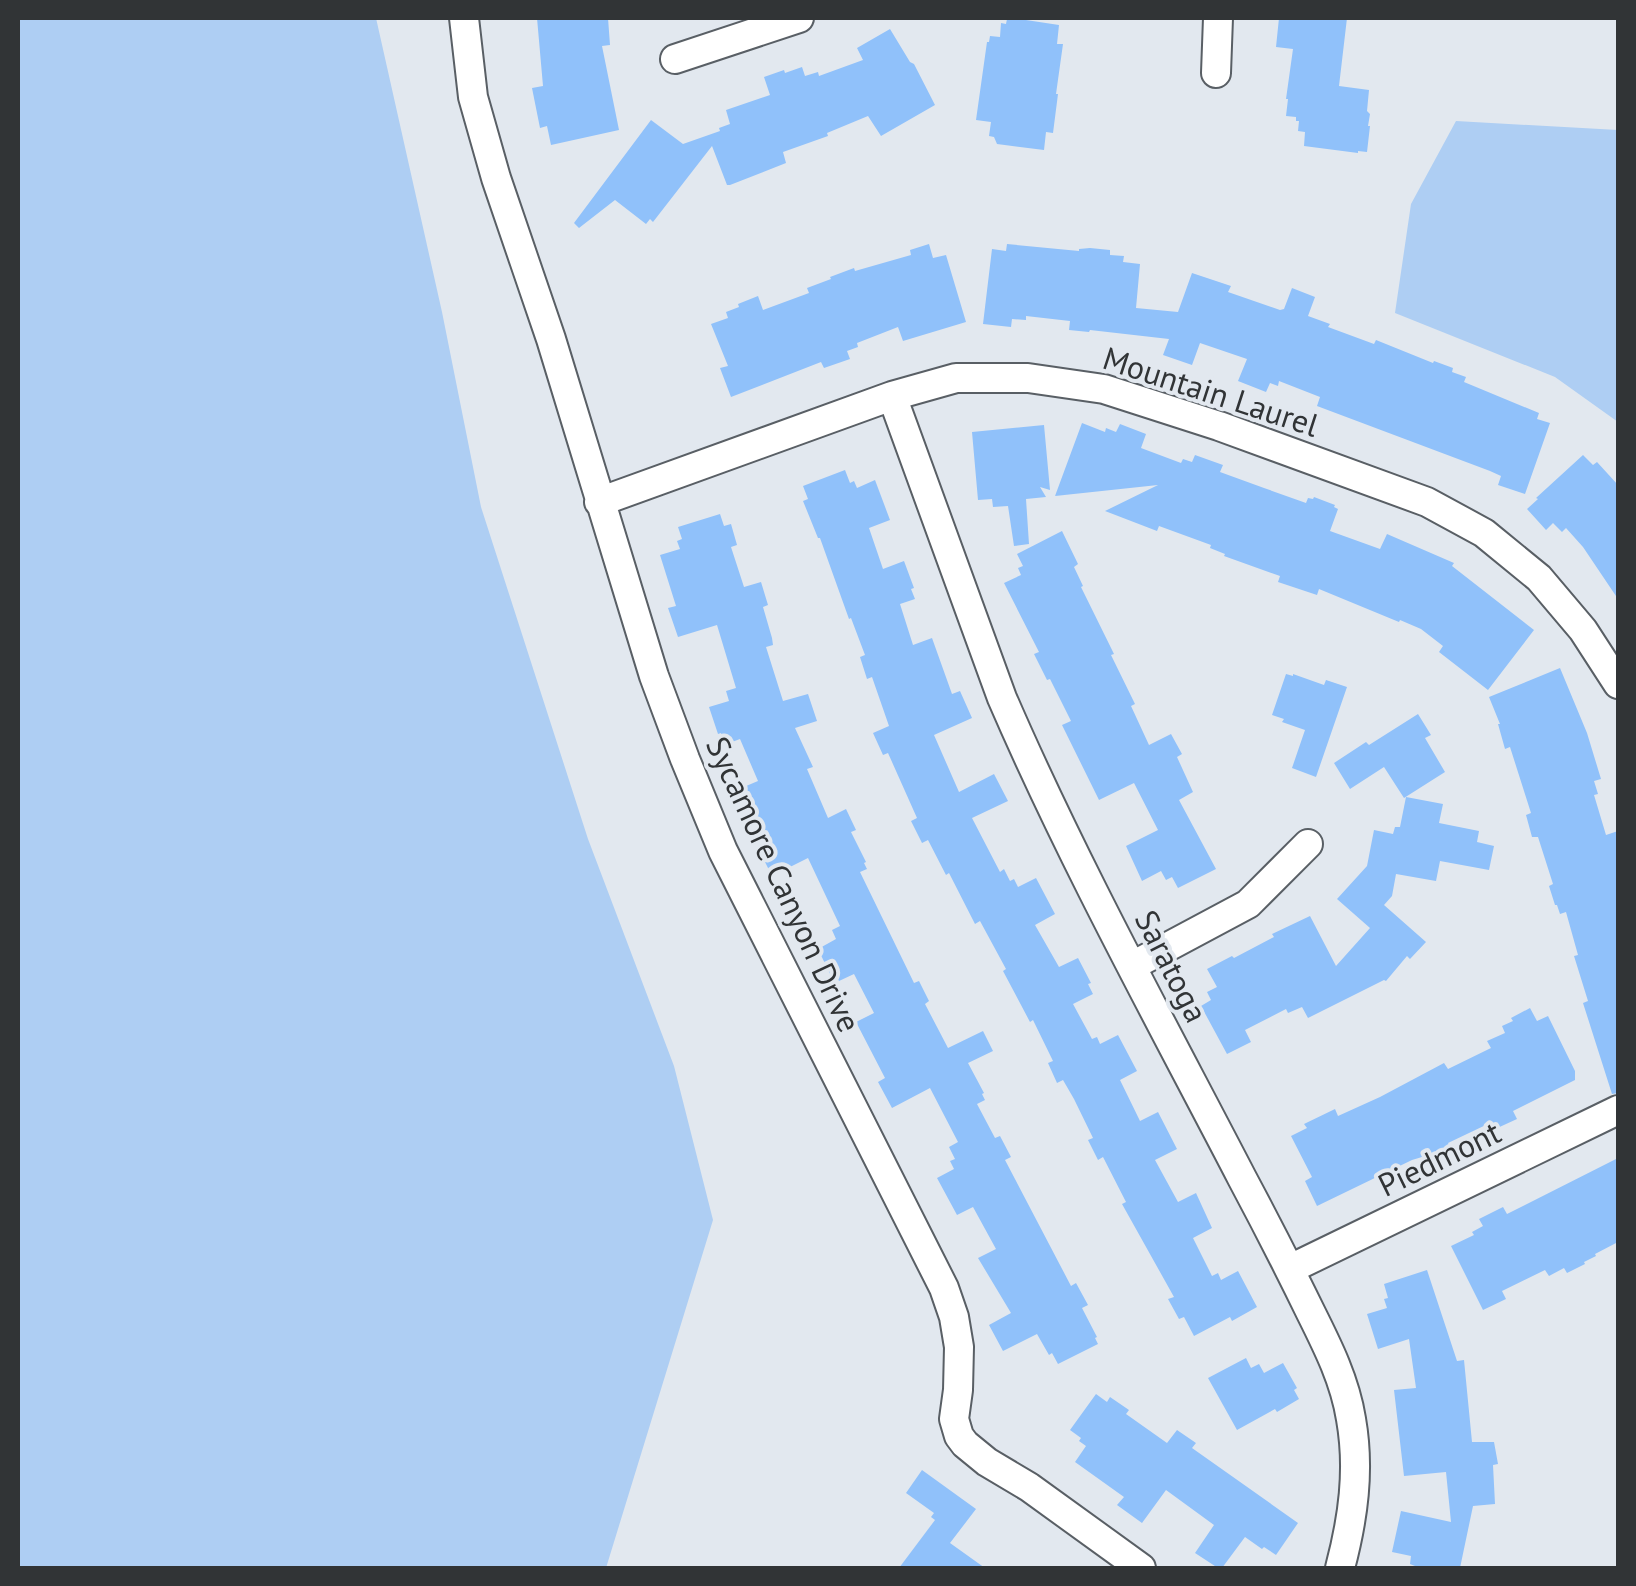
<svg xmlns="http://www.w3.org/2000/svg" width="1636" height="1586" font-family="'PT Sans',sans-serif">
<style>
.green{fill:#aecef3}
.building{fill:#90c1fa}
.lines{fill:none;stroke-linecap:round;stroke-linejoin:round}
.street-casing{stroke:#595f65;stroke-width:32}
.street{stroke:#fff;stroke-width:28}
.labels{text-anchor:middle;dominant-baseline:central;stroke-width:8;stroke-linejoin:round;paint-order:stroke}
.street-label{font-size:32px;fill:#313436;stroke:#e2e8ef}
</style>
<rect width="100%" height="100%" fill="#e2e8ef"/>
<path class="green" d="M18,18h358l66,294 39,195 107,332 86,227 39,154 -107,348h-588z
M1456,121l162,9v292l-63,-45 -160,-64 16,-109z"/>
<path class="building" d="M537,18h71l2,27 -8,1 17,84 -68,15 -4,-19 -7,2 -8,-40 11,-2z
M1012,18l47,7 -2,19h6l-7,50h2l-5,39 -7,-1 -2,18 -47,-6 -3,-7 -5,-1 2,-14 -15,-2 11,-78h2l1,-6 10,1 1,-14 5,1 1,-5z
M1279,18h68l-8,68 30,4 -2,21 3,3 -2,12h2l-3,26 -9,-1v2l-54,-7 1,-14 -7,-1 1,-10h-3v-4l-10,-1 2,-17h-2l7,-50 -17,-2z
M890,29l20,33 4,2 21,41 -54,31 -13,-20 -41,17 1,3 -45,16 3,11 -56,22h-3l-15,-39 -59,76 -3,-3 -4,5 -31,-24 -36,28 -5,-5 77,-103 32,24 37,-13 -1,-3 11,-4 -4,-14 44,-15 -6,-18 20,-7 1,3 17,-6 3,9 13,-4 1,4 44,-16 -6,-12z
M929,244l4,14 13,-3 20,67 -63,19 -5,-14 -41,16 1,4 -11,4 3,8 -26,9 -3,-6 -90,35 -11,-29 8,-2 -17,-42 17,-6 -2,-6 13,-5 -1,-3 20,-8 5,14 46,-17 -2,-5 24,-9 -1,-2 24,-9 1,3 56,-16 -1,-5z
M1007,244l72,7v-2l11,-1 20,2v5l14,1 -1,6 17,2 -4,44 42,4 14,-39 39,13 -3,6 52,18 4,-1 8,-21 23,9 -7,19 22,8 -2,3 46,17 2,-4 57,23 1,-2 19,7 -1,4 14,5 -2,5 75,31 -2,6 13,4 -25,71 -27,-9 3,-9 -11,-5 -173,-65 3,-9 -41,-16 -1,5 -8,-3 -4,9 -28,-11 9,-22 -47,-16 -8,22 -29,-10 6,-16 -79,-9 -1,2 -20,-2 1,-9 -44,-5v4l-14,-1 -1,8 -28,-3 9,-75 14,2z
M1082,423l23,9 1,-4 10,4 4,-8 26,10 -5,14 40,15 2,-4 9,3 3,-7 28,10 -3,7 44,16 42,15 2,-5 5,1 1,-2 21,8 -1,2 4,2 -8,22 50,18 7,-15 67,29 -2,3 82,64 -46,60 -49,-38 4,-6 -22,-17 -21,-9 -1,2 -80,-33 -2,6 -39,-13 2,-6 -56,-20 1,-2 -15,-6 1,-3 -52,-19 -2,5 -52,-20 53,-26 -103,11z
M1044,425l6,65 -10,-3 6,10 -20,2 3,45 -15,2 -6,-40 -15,1 -1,-8 -14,1 -6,-68z
M1583,455l10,10 4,-3 21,23v114l-35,-52 -17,-19 -4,4 -9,-9 -7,7 -19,-21 11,-10 -2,-1z
M845,470l5,13 4,-2 3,7 18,-8 15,40 -21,8 14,41 21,-8 10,27 -3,1 4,10 -15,5 13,41 19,-7 20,56 8,-3 12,27 -38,17 25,57 35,-18 14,27 -36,17 28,54 4,-3 6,12 4,-2 4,8 18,-9 19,36 -20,11 24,42 19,-9 13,25 -3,1 5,10 -20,10 19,35 5,-2 3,7 18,-9 19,36 -17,9 20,41 18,-9 19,37 -22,11 23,42 18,-9 16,35 -19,10 19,38 6,-3 3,7 17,-9 19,36 -25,14 -2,-4 -36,19 -10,-19 -5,2 -11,-20 6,-2 -52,-93 4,-2 -23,-45 -5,3 -10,-20 5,-2 -19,-39 -11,-19 -6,3 -9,-20 5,-2 -20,-41 -3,2 -27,-51 3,-2 -26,-48 -5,3 -26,-51 -3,2 -18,-35 -6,3 -11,-22 6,-3 -29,-65 -5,2 -10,-22 16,-7 -17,-49 -5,2 -7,-22 5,-2 -14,-37 -2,1 -29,-81h-2l-15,-37 5,-2 -5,-13z
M720,514l4,12 7,-2 6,21 -6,2 13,40 17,-5 7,23 -5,2 9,31 1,7 -7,2 17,54 25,-7 9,27 -22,7 18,39 -6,2 21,49 18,-9 10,21 -5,2 15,30 -2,1 3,6 -7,3 54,111 5,-2 10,20 -4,3 23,44 35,-17 10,20 -25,12 16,30 -2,1 3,6 -8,4 18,34 5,-2 11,21 -6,3 66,126 5,-3 12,22 -6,3 15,29 -2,1 3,6 -40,20 -6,-11 -3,2 -12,-21 -34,17 -14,-26 22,-12 -33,-55 18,-9 -23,-42 -16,8 -20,-37 17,-9 -4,-8 5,-2 -6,-12 9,-5 -28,-54 -38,20 -14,-26 7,-4 -29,-56 18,-9 -20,-39 -15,7 -5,-9 -4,2 -12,-25 18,-10 -4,-9 8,-4 -32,-68 -36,18 -13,-26 5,-3 -25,-58 19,-8 -18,-42 -16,6 -3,-12 -3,1 -9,-27 20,-6 -3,-10 10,-3 -19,-63 -39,12 -10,-29 8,-2 -16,-51 20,-6 -3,-8 5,-2 -4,-12z
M1062,531l16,33 -4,3 9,19 -2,1 33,67 -3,1 24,49 -4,2 18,39 22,-11 11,20 -5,3 16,35 -14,8 37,69 -38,19 -6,-11 -6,3 -5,-9 -19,10 -16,-35 32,-16 -24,-47 -35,17 -37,-75 9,-4 -21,-42 -3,1 -13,-26 5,-2 -35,-69 17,-8 -3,-7 5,-2 -6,-12z
M1560,668l27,65 14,46 -7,2 4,13 -4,1 12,40 12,-4v262l-6,1 -29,-91 5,-2 -14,-45 4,-1 -12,-43 -6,2 -3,-9h-2l-6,-19 4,-2 -15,-47h-6l-6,-22 5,-2 -21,-66 -5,2 -7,-25h2l-11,-27z
M1286,674l7,2v-2l31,11 2,-5 21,7 -31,90 -24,-9 13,-38 -23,-8 2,-3 -12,-4z
M1418,714l13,21 -6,3 20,34 -41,26 -20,-31 -34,22 -16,-26 32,-21 3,3z
M1406,797l37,7 -4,19 40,8 -2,11 17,4 -5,24 -49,-9 -4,20 -40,-7 -4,22 -8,9 42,37 -16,17 -3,-3 -21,25 -2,-1 -76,38 -6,-11 -14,6 -2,-4 -41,21 6,12 -24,12 -26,-48 10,-6 -4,-8 10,-5 -10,-18 25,-13 2,2 40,-21 -2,-3 38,-18 26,50 34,-38 -33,-29 30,-33 7,-36 19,4 2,-7h5z
M1530,1008l7,13 11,-5 27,55v9l-62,31 4,8 -24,11 -3,-7 -42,20 4,9 -25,13 -5,-8 -10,3 -95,46 -12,-25 7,-4 -21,-41 16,-8 -3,-4 31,-15 3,7 42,-19 64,-34 4,6 43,-21 -4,-7 18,-8 -3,-7 11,-5 -2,-3z
M1618,1158v84l-23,12 1,2 -12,6 1,2 -18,9 -3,-5 -15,8 -4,-6 -43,21 4,8 -23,11 -32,-64 23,-11 -2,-3 11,-6 -4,-7 24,-12 4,7z
M1427,1270l30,91 7,-1 8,82h22l4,22 -5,1 2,39 -22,2 -13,62h-46l1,-2 -5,-2 1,-8 -19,-4 9,-41 50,11 -5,-50 -42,4 -10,-86 22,-2 -7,-49 -31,10 -11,-35 20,-6 -3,-9 4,-1 -4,-14z
M1246,1358l5,10 8,-4 5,9 19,-10 14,25 -3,2 5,9 -22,13 -2,-3 -38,21 -29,-52z
M1096,1394l11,8 3,-5 19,13 -3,4 41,29 10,-13 19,13 -4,5 106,75 -22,32 -12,-8 -2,2 -17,-12 -23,31h-4l-23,-15 19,-28 -48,-35 -24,33 -25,-18 7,-8 -49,-35 11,-16 -7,-5 2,-3 -11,-8z
M922,1470l54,39 -26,34 35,25h-86l36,-48 -4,-3 3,-4 -28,-20z"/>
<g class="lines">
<defs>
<path id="street" d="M464,18l9,79 23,81 55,161 103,337 31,83 38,92 221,437 10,29 5,30 -1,43 -4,29 5,17 6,8 22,18 42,25 112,81
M675,59l124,-41
M1216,73l2,-55
M892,396l110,302c71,164 158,322 240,480 24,45 47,90 69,135 17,34 34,68 40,106 9,51 2,100 -11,149
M599,502l293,-106 64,-18h72l76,11 115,37 208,76 57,31 55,45 44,52 35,54
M1132,966l116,-62 60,-60
M1290,1269l328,-159"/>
</defs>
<use href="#street" class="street-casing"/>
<use href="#street" class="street"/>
</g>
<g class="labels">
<g class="street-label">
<text transform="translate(1211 391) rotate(18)">Mountain Laurel</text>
<text transform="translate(784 884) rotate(65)">Sycamore Canyon Drive</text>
<text transform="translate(1172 966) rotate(63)">Saratoga</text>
<text transform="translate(1439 1158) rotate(-26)">Piedmont</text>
</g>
</g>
<rect width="1636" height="1586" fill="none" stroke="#313436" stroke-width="40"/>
</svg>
